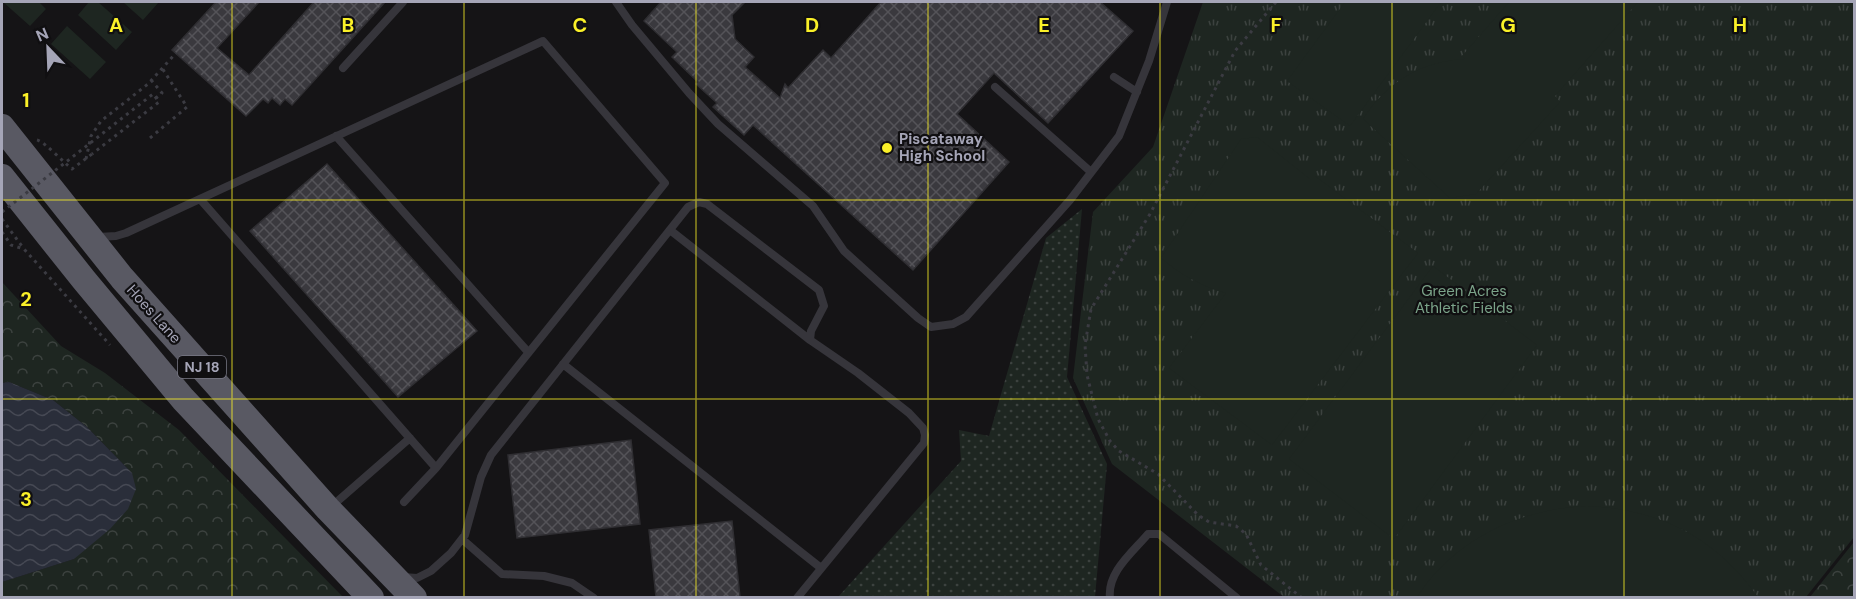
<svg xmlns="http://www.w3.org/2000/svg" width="1856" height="599" font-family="'DM Sans',sans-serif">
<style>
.grass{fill:url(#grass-dots)}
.forest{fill:url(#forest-crowns)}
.park{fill:url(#park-tufts)}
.pitch{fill:#1e2621}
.water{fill:url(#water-waves)}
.building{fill:url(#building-cross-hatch);stroke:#2f2e32;stroke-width:1.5}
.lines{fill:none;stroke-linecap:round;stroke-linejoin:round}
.path{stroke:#3b3b42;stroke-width:3;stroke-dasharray:3 4.5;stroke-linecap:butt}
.service{stroke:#36353b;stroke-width:8}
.trunk{stroke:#595963;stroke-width:26}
.path-bridge{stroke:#3b3b42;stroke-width:3;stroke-dasharray:3 4.5;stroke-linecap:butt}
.grid{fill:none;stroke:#faf028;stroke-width:1.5;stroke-opacity:0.55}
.poi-dot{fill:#faf028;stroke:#100f11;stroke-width:2}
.labels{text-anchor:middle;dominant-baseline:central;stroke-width:4.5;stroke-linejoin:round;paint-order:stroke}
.shield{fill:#100f11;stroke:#787885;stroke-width:1.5}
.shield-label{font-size:14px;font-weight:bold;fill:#a5a5b7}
.poi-label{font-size:15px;font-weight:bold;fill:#a5a5b7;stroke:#100f11;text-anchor:start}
.park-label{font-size:15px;fill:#7ba389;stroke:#100f11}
.street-label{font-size:15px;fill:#a5a5b7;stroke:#100f11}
.grid-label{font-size:20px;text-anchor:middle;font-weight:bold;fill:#faf028;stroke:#100f11;stroke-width:4.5;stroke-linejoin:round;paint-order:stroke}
</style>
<defs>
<pattern id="grass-dots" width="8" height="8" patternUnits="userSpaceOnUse" patternTransform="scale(1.5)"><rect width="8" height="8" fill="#1e2621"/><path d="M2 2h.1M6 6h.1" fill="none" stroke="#3c423f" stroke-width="1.8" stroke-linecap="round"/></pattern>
<pattern id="forest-crowns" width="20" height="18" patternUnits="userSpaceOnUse" patternTransform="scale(1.5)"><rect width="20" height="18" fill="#1e2621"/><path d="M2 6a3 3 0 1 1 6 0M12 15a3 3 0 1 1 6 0" fill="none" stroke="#3c423f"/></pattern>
<pattern id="park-tufts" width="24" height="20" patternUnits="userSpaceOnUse" patternTransform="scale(1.5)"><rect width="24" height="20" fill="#1e2621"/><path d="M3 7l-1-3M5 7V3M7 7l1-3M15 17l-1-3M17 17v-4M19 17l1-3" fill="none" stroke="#3c423f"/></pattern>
<pattern id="water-waves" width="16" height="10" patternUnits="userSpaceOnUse" patternTransform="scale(1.5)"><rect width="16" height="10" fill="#2a2e3a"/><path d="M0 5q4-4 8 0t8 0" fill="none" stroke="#464954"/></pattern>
<pattern id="building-cross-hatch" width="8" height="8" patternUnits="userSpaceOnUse" patternTransform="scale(1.5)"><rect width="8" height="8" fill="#3a393e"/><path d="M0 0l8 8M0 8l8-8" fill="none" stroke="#545358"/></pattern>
</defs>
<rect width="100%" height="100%" fill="#151416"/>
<path class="grass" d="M1082,209l-15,168 40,87 -12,133h-257l123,-136 -2,-31 30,6 57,-198z"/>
<path class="forest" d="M2,282l59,64 44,27 74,57 164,167h-341v-15l72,-23 58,-86 -45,-46 -34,-27 -44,-18 -7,1z
M1854,542v55h-44z"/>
<path class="park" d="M1203,2h651v535l-48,60h-522l-172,-133 -39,-86 20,-166 60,-65z"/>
<path class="pitch" d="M3,2h36l7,7 -16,17z
M89,2h9l34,30 -16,18 -38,-35z
M123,2h36l-16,18z
M1345,2h96l-91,124 -63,-45z
M1509,2h129l-83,94 5,6 -84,92 -26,4 -87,-79c23,-36 58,-58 102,-60l-3,-3z
M67,26l39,36 -16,17 -39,-35z
M1257,137l54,43 4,-4 103,77 -146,192 -103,-77 57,-75c-25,-7 -45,-18 -65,-35l80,-119z
M1433,266l104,79 -143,194 -105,-80z
M1587,506c73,3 129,32 171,91h-341c38,-58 102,-88 170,-91z"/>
<path class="water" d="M9,382l44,18 34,27 45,46 4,16 -8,20 -18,20 -36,30 -72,23v-199z"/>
<path class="building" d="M216,2h43l-42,46 32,27 65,-73h71l-93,103 -7,-6 -5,6 -8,-7 -4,5 -5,-4 -17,17 -74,-66z
M661,2h84l-13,13 3,24 19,18 -9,10 35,31 5,-14 3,4 35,-38 8,8 50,-56h219l33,29 -85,92 -54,-50 -37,41 52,48 -96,108 -160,-145 -9,10 -31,-28 4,-4 -21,-19 2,-2 -26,-25 5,-5 -33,-31z
M327,164l150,167 -79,66 -148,-166z
M631,440l9,84 -123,14 -9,-83z
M732,521l8,76h-84l-7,-67z"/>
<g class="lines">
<path class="path" d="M1276,2l-41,49 -85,163 -59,95 -6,36 2,30 11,44 12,22 9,10 39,23 40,41 11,7 27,4 10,8 15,31 41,33
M151,80l11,13 -6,5
M150,138l37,-31 -25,-39
M37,140c8,2 27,23 35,29l20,-15
M86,159l5,-23 10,-15 47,-37 28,-31
M2,219l22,30
M2,232l9,13 13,4 86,96"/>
<path class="service" d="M616,2l16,23 57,68 29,31 95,82 31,45 74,67 13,9 22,-3 13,-7 104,-117 49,-64 30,-75 18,-59
M343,68l60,-66
M1114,77l23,15
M995,87l96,85
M336,136l192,216
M670,230l140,110
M98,237l18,-1 10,-3 417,-192 122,142 -229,285 -236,-269
M563,364l258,204
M404,502l32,-34
M332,506l78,-68
M462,539l40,35 42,2 28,7 22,15
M403,577l14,1 14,-7 20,-18 14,-18 16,-58 10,-22 197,-248 11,-5 8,2 112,86 5,16 -13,25 -1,9 48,33 51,40 14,15 2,7 -1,8 -127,155
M1110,598c-3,-26 23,-46 38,-64h11l78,64"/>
<path class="trunk" d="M2,127l120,151 206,231 86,89
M2,177l82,103 99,119 188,199"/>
<path class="path-bridge" d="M2,212l151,-118 6,8 -67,52"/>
</g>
<path class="grid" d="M232,2v596M464,2v596M696,2v596M928,2v596M1160,2v596M1392,2v596M1624,2v596M2,200h1852M2,399h1852"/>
<circle class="poi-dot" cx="887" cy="148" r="6"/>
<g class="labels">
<rect class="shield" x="178" y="356" width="48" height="22" rx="4.5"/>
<g class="shield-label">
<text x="202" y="367">NJ 18</text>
</g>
<g class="poi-label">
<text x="899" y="139">Piscataway<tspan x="899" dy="17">High School</tspan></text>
</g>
<g class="park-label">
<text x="1464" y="291">Green Acres<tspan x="1464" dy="17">Athletic Fields</tspan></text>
</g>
<g class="street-label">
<text transform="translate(154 314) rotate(48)">Hoes Lane</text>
</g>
</g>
<g class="grid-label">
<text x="116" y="32">A</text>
<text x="348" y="32">B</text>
<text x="580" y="32">C</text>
<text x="812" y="32">D</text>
<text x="1044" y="32">E</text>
<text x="1276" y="32">F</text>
<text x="1508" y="32">G</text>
<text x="1740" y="32">H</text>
<text x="26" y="107">1</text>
<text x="26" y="306">2</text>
<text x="26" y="506">3</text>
</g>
<rect width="1856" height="599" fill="none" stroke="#a5a5b7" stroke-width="6"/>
<g transform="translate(48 48) rotate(337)" stroke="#100f11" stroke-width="4.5" paint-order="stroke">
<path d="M0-4.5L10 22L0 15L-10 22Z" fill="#a5a5b7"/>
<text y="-9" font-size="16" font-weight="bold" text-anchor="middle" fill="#a5a5b7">N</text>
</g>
</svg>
